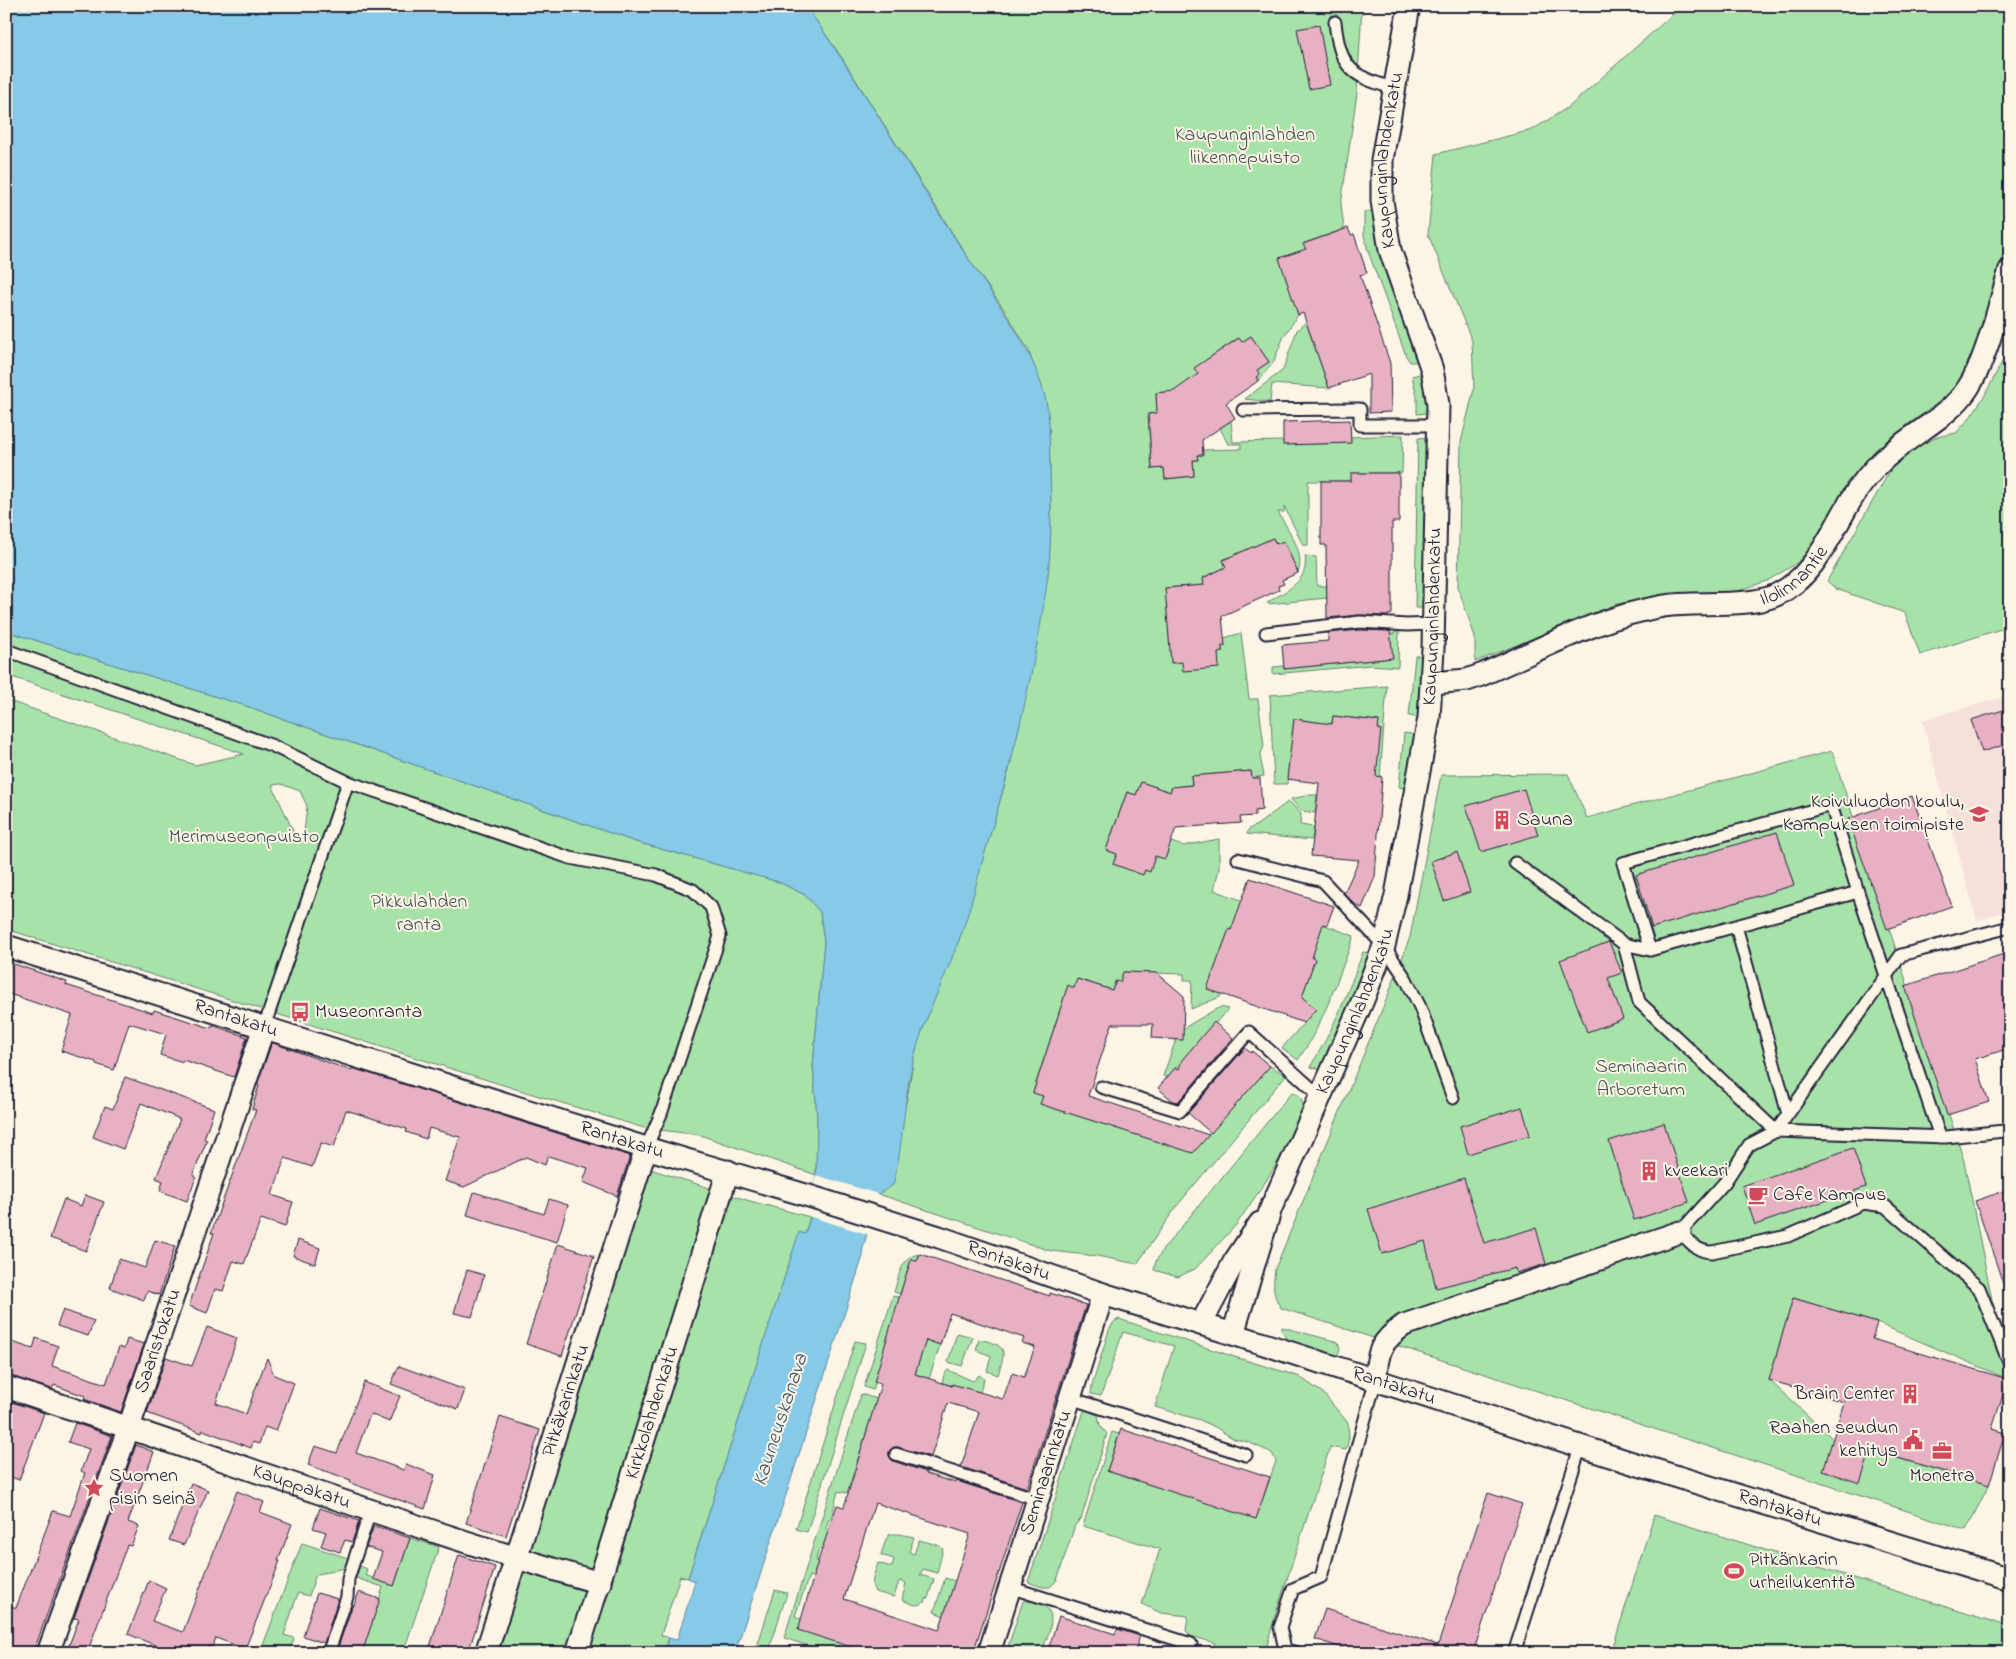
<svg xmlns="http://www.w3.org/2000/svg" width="2016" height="1659" font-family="'Indie Flower',sans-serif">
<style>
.built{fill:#f6e0db}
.green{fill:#a7e3a9;stroke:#648272;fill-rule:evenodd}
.water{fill:#86cae7;stroke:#5e87a2}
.pier{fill:#fcf5e5}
.building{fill:#e8b0c3;stroke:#22223b;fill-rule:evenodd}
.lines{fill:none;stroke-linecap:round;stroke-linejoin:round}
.service-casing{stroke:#22223b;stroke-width:15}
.minor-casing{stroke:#22223b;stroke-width:25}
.service{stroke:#fcf5e5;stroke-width:11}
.minor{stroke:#fcf5e5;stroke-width:21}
.labels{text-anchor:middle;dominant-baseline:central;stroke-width:4;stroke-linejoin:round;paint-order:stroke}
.park-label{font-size:20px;fill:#435256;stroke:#fcf5e5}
.street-label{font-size:20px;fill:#22223b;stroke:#fcf5e5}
.poi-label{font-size:20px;fill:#22223b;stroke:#fcf5e5;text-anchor:start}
.water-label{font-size:21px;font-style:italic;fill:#40546f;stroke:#fcf5e5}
</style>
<rect width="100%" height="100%" fill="#fcf5e5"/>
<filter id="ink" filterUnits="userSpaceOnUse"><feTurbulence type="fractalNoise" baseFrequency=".02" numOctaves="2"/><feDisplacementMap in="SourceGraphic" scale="10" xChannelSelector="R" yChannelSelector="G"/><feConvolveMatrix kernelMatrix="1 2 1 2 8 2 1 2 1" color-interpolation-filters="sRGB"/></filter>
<g filter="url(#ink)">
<path class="built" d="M2010,695v214l-33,12 -55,-201z"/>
<path class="green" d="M806,6h556l-5,87 -16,112 3,24 -40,14 2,6 -8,66 -14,21 -11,27 -15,18 -2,-4 4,-3 -3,-4 12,-8 -18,-26 -9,6 -4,-4 -43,30 3,6 -18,17 -24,2 1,20 -9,1 4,55 12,-1 1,11 29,-3 -1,-16h5l-1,-5h6l-1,-5 39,-1v-5h-13l-8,-16 11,-7 2,21 50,-1 1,4 66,-2v-6l53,-2 -1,38h-50l-1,8h-43v64h-5l-19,-39v6h-6c9,17 28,40 20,61l-14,-32 -8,3 -3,-6 -50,22 3,7 -22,10v8l-38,3 6,75 50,-11v-6h3l-1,-8 17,-5 8,66h9l6,47 -4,10 4,20 -12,2 -1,-7 -60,5 1,9 -20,2 -2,5 -29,-10 -5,13 -9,-3 -21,58 11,4 -4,10 37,7 5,-15 10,3 6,-17 12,4 36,-7v29l-5,22 84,31 3,-5 53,20c-16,42 -30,87 -56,124l-16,-12 34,-39 -15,-10 14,-40 -3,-1 2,-7 -43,-15 -3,7 -39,-13 -7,18 -2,49 -29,12 1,-29h-8v-6l-60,-2 -4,10 -5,-1 -3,9 -34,-11 -4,9 -6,-2 -35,106 10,4 -2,8 152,48 77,-86 16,9 -110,132 -39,57 -40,-8 -46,-5 -173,-57 29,-95 8,-49 23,-62 21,-48 50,-170 22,-96 17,-101 3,-63 -2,-80 -4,-32 -17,-49 -23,-38 -33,-47 -130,-206z
M1682,6h328v226l-41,136 -17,25 -45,32 -34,30 -26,27 -29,58 -21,23 -30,18 -32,11 -51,1 -67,11 -142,58v-25l-17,-50 3,-145 13,-53 -2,-48 -44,-107 8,-80 96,-24 38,-24z
M1368,211l6,3 2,23 3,15 38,100v7l-2,3h-5l-4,-6 -38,-105 -4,-16v-22z
M1306,322l23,66 -57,-4 -2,18 -25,-3 38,-29 14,-40z
M2010,343v283l-90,29 -15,-42 -69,-24 -9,-8 64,-112 28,-23 18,-9 19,-4 13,-14 16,-24 21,-41z
M1423,373l6,40 -12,1v-18l-5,-20z
M1429,437l-3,171h-11l3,-170z
M1305,556l11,1 1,29h10v12l-59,6v-2c19,-12 41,-20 37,-46z
M6,631l240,75 390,136 143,40 26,13 15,17 4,30 -11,123 4,52 -1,58 -116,-40 -56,-7 -141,-43 -497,-156v-229l189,65 49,-11 -238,-79zM281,784l19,7 7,15 -3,27 -8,4 -24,-52z
M1399,631l-1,36 -27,-2 -98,9v-7l11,-1v3l108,-11 -2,-23z
M1426,655l-6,63 -11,-2 6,-60z
M1387,686l-7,91 -7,-1 8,-46 -3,-1 1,-8 -46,-5 -1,8 -38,-5 -2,15 10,1 5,25 -18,-2 -2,26h-13l-4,-89z
M1404,733l13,2 -10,54 -8,-2z
M1832,751l132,410 44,218 -131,-56 -84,-25 -24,82 64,59 156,46 -23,45 -685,-222c-9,-14 -8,-23 -6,-39l114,-276 21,-56 31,-162 127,-1 19,44z
M1310,795h7l-2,18 -14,-2 -10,-12z
M1289,801l12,13 -1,11 14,2 -2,13 -65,-6 2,-5 8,-4z
M1363,952l8,1 -49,119 -4,-4 -8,-1c23,-36 38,-75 53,-115z
M1221,1007l7,2 -61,69 -4,-2 16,-45 35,-21z
M1292,1092l8,4 3,8 -1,10 -15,33 -21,34 -30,44 -23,25 -18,19 -17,8 -24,-7 2,-9 8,-13z
M647,1168l103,33 60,16 -5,17 -6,-1 -111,345 -8,-2 -19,59 8,3 -5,15h-172z
M919,1254l-2,7 -6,-1 -11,34 -6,-2c5,-16 7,-35 25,-38z
M893,1296l8,2 -28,92 -9,-3z
M1119,1319l119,39 60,18 25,17 25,30 1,14 -3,13 -16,-3 -55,169 -10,37h-54l4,-10 -24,-7 -5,-5 2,-15 -27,-3 -19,-9 18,-55 -77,-23 29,-94 7,2 -12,37 149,47 20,-57 -4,-8 -24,-11 -14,-3 -19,-12 -15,-7 -45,-13 19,-61 -51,-14 -22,64 -10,-2 1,-8 17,-56 5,-8z
M1282,1327l56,15 2,6 -3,10 -47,-16 -8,-11z
M957,1333l16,4 -11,29 -14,-4z
M979,1339c29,7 27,10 19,36l-11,-4 4,-15 -15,-6z
M926,1340l14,5 -11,34 -14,-5z
M855,1341l11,2 -59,189 -11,-3z
M948,1370l25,11 6,-6 5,4 -4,13 -38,-9 2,-8z
M861,1394l16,5 -30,94 -9,-2 -7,28h-2l-3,10 3,2 -7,19 -3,-1 -3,11 2,1 -5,16 -4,-1 -14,40 75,37h-40l-46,-15z
M1088,1410l10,5 2,10 7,9 -26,85 -6,6 -18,55 -7,7h-8l-14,-5 56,-171z
M1654,1515l356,112v26h-399z
M890,1534h9l15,3 -5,15 5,2 5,-14 19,5 5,4 -6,24 -14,-4 -3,6 14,4 -6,19 -6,6 -7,1 -13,-5 4,-17 -7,-2 -5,16 -19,-5c-6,-10 0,-19 3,-29l14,4 2,-8 -13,-4 5,-16z
M410,1538l29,9 -36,106h-41l21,-66 -27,-9 4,-12 7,3 -2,6 29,11z
M302,1543l46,15 -3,10 -27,6 -3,3 -6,19 -11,-3 -14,42 10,3 -5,15h-29z
M945,1578l10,3 -11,35 -10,-4z
M775,1590l12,3 -18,57 -12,-3z
M1023,1601c6,0 10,0 16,2 21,8 9,31 4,46l5,2 -1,2h-41z"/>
<path class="water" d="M6,6h800c59,84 109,173 166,258 28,43 60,82 73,133 6,22 4,47 5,70 1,36 2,72 -2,108 -12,91 -34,180 -60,267 -10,33 -17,67 -29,98 -13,36 -31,70 -42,107 -14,43 -12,93 -24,138l-15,9 -16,58 2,1 -129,400h-71l5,-15 8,2 18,-59 -7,-3 111,-346 6,2 13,-41 -7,-3 5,-15 1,-58 -4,-52 11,-123 -4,-30 -15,-17 -26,-13 -143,-40 -390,-136 -240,-75z"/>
<path class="pier" d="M816,1175l65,20 -11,40 -62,-19 7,-22 -5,-2z"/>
<path class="building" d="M1319,25l11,60 -21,4 -12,-60z
M1348,228l3,7 3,-1 13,39 -7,2 30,88 1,49 -22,1v-39l-40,14 -26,-75 -5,2 -19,-57 27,-9 -3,-5z
M1251,336l18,26 -12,8 3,4 -4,3 2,4 -32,22 9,15 -33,22 1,15h-6l1,5h-5l1,16 -29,3 -1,-11 -12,1 -4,-55 9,-1 -1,-20 18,-2 24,-17 -4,-6 45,-30 3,4z
M1350,420l1,23 -68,2v-23z
M1351,473h48v49h-7v92l-4,1v1l-29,-1 -32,3 -1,-73h-5v-64h30z
M1273,538l3,6 8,-3 14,32 -16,7 2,4 -6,2 1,4 -57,26 3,30h-3v6l-4,1 1,15 -36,3 -1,-9 -11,1 -6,-75 39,-3 -1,-7 23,-11 -3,-7z
M1360,630l30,1 3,27 -109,11 -2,-24 46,-4v-8z
M2010,708v35l-28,9 -11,-32z
M1333,716l46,5 -1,8 3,1 -5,46 6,1 -7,100 -13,31 -6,-3 -12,-12 15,-33 -48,-4 8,-73 -32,-4 7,-60 38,5z
M1251,771l1,7h8l2,32 -7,1v5l-15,1 1,6 -65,5 -11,31 -10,-3 -5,16 -5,-2 -2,5 -30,-11 4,-10 -11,-4 21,-58 9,3 5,-13 29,10 2,-5 20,-2 -1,-9z
M1524,789l14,46 -57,17 -15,-46z
M1912,796l40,110 -65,23 -39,-110z
M1777,832l17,53 -142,43 -16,-53z
M1457,852l13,40 -26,9 -13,-40z
M1250,878l84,28 -7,19 -4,-1 -11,34 3,1 -13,38 14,12 -12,14 -97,-34 22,-60 2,1z
M1609,942l13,31 -14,5 15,41 -36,13 -27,-72z
M2010,952v96l-35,11 14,43 -42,13 -42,-129z
M11,963l56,19 -1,3 87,28 1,-3 57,18 1,-3 35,12 -13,40 -51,-17v2l-23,-7 6,-21 -37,-11 -15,47 -18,-6v-2l-35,-11 11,-36 -66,-22v-14z
M1123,972l34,1 27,23 -1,44 -31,-2 1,-14h-41l-24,72 121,39 -16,18 -153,-49 3,-8 -10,-3 35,-108 6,3 3,-9 35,11 4,-9 4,1z
M1214,1022l19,16 -55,64 -5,-1 -15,-13 17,-20 4,1 3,-9z
M273,1043l79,28v-3l278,88 -13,40 -34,-14 5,-14 -40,-12 -3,9 -19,-8 -62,30 -19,-6 15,-44 -31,-9 -3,11 -20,-7 1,-3 -61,-19 -12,37 -13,-4 -9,24 -27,-9 -13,37 21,7 -8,25 -24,-8 -17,45 -11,-3 -10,30 -8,-2 -8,24 -18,-7 25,-73h-3l45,-123 -4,-1 7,-23 -2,-1 14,-40z
M1245,1048l6,5 1,-2 18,15 -59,67 -23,-20z
M125,1077l89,32 -10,30 3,1 -14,35 3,2 -9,24 -27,-10 3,-10 -7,-3 24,-59 -39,-16 -18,46 -30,-12 12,-31 8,3z
M1522,1107l8,28 -62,19 -8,-28z
M1664,1123l25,79 -55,18 -25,-79z
M1853,1148l13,39 -111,38 -13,-39z
M1464,1178l20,65 52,-15 10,36 -30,9 -1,-5 -79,20 -11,-47 -43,13 -14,-45z
M2010,1189v106h-3l-32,-94z
M474,1192l70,22 5,-15 19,6 -11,37 -90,-27z
M85,1195l19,7 -18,49 -36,-13 14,-39 17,7z
M155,1240l20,6 -16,49 -12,-4 -3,9 -34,-12 9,-29 26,9z
M298,1240l22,8 -5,16 -22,-8z
M558,1244l36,12 -32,100 -36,-12z
M920,1254l130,42v-3l36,12 -59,183 -66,-21 18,-55 -31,-9 -17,54 -33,-10h-4l-5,4v5l4,5 33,11v2l30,9 1,-2 65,21 -49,151h-103l-72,-23 20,-69 19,-56 7,2 37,-123 -7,-2 31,-104 6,-18 6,1zM950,1313l74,25 -2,5 13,4 -11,30 -12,-4 -9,26 -51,-15v2l-37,-12 11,-34 14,5zM875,1503l95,31 -31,96 -95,-31z
M467,1270l17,5 -12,42 -18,-4z
M1793,1298l84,25 -5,16 136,40 -16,50 13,4 -16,52 -118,-35 -11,33 -37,-12 21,-69 -75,-22z
M63,1310l31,11 -6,15 -31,-10z
M207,1327l30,11 -21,65 30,11 21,-56 7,17 20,8 -18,48 -11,-4 -6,17 -6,-2 -2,6 -48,-18 -1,3 -55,-20 19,-56 26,9z
M36,1338l22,8 -6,20 54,18 13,-37 5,2 3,-10 17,5 -23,68 -37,-13 1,-3 -31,-11 -2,4 -46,-14v-35l27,9z
M399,1366l66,24 -7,19 -67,-25z
M364,1382l36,14 -11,26 -19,-8 -14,39 48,17 2,-6 29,11 -10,34 -75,-26 1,-3 -43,-15 7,-19 22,7z
M6,1400l38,13 -25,67 -13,-5z
M500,1417l40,13 -34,106 -40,-13z
M75,1423l37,13 -79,217h-27v-49l10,4 37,-97 17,5 15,-43 -4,-2 8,-22 -21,-7z
M1121,1429l149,48 -14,42 -149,-48z
M136,1445l18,7 -26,70 11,4 -8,20 -4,-1 -40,108h-21l13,-34 -5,-1z
M191,1483l17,7 -24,55 -15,-5z
M237,1491l27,11 -4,10 32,12 -14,37h2l-35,88 -29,-11 -4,9 -3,-1 -3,7h-32l-46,-19 21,-54 17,8 -14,33 31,11z
M1488,1493l34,11 -49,149h-116l-42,-14 10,-30 113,36z
M320,1508l39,13 -7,21 -7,-2 -5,12 -19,-6 5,-14 -13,-4z
M374,1526l36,12 -16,48 -21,-7 9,-27 -16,-5z
M459,1555l36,12 -27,86h-40z
M359,1592l21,7 -18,54h-11l-13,-6 15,-43 1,1z
M317,1593l21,6 -14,44 -21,-7z
M1059,1616l56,18 2,-5 23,7 -6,17h-87z"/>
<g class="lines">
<defs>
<path id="service" d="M1335,22c5,45 15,54 58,66
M1243,410l117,-1v16h79
M1266,633l94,-11 47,3 26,-1
M6,650l267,96 75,36 222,76 86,17 37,15 18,17 9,29 -59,178 -15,34
M1238,859l85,22 61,65 22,33 14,28 33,91
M1515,863l109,81 26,6 208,-58 82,245
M1736,926l52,188
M1624,944l15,58 137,129 125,-176 109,-28
M1650,950l-27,-87 208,-58 27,87
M264,1027l84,-245
M1101,1087l79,24 69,-79 71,64
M2004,1131l-58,6 -170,-6 -27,14 -24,37 -45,50c10,10 17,20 32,20l76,-16 75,-33 22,3 94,82 31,77
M1070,1398l176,57
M896,1454l141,45
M1009,1587l182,57
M329,1651l18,-54 1,-18 23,-70
M1296,1653l-11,-4 -5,-22 13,-38 28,-12 55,-198
M1514,1653l67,-208"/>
<g id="minor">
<path id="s1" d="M1432,683l35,-3 14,-5c61,-26 117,-58 183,-69 32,-5 85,2 112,-11 41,-19 57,-68 80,-103 7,-10 15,-20 24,-29 26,-27 68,-44 88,-75 19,-29 31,-84 42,-118"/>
<path id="s2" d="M6,946l640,202 163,48 130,41 164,57 130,40 396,128 381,117"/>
<path d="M1201,1324l33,-62 26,-39"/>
<path id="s3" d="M1233,1334l38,-126 92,-208 21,-54 12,-51 33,-177 4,-69 5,-245 -6,-34 -42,-120 -8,-49v-41l27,-154"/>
<path d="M1376,1379c1,-28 5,-38 28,-54l276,-93"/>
<path id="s4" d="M6,1387c198,64 394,138 594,196"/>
<path id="s5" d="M48,1653l81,-226 135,-400"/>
<path id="s6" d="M486,1653l160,-505"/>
<path id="s7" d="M577,1653l151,-482"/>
<path id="s8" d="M989,1653l114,-359"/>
</g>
</defs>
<use href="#service" class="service-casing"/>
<use href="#minor" class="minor-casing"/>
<use href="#service" class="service"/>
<use href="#minor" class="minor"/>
</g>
</g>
<defs>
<symbol id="school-bare" viewBox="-9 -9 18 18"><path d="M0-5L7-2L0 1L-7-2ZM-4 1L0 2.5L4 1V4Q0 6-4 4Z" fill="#d1495b" stroke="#fcf5e5" stroke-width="2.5" paint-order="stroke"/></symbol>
<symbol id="building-bare" viewBox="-9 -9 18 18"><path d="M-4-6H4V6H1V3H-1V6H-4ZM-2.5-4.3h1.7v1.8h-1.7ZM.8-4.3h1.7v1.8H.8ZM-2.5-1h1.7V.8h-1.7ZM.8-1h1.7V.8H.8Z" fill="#d1495b" stroke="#fcf5e5" stroke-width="2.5" paint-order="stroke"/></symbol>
<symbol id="bus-bare" viewBox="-9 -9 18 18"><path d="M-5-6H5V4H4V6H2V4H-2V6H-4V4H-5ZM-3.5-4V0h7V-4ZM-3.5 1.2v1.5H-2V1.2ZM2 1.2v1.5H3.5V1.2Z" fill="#d1495b" stroke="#fcf5e5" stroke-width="2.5" paint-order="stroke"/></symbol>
<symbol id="cafe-bare" viewBox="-9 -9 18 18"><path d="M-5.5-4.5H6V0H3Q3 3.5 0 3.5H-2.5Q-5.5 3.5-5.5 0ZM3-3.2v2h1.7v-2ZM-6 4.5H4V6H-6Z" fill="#d1495b" stroke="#fcf5e5" stroke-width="2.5" paint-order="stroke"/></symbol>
<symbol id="civic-bare" viewBox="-9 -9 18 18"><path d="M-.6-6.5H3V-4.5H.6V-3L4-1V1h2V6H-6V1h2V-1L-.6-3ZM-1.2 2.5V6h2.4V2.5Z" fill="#d1495b" stroke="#fcf5e5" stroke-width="2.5" paint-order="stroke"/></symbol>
<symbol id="office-bare" viewBox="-9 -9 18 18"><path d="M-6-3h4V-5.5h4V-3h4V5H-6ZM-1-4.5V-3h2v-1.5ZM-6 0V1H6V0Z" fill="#d1495b" stroke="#fcf5e5" stroke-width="2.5" paint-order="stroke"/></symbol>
<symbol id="sight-bare" viewBox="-9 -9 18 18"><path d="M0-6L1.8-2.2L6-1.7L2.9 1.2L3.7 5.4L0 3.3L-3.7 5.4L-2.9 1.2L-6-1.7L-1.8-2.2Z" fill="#d1495b" stroke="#fcf5e5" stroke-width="2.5" paint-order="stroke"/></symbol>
<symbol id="stadium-bare" viewBox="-9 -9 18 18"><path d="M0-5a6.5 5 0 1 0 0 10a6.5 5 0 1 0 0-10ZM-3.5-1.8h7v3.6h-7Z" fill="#d1495b" stroke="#fcf5e5" stroke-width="2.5" paint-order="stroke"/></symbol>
</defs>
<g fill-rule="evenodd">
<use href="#school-bare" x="1965" y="800" width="28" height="28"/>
<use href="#building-bare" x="1488" y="806" width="28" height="28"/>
<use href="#bus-bare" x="286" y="998" width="28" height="28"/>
<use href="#building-bare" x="1635" y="1157" width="28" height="28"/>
<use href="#cafe-bare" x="1744" y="1181" width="28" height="28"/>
<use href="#building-bare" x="1896" y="1380" width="28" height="28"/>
<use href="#civic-bare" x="1899" y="1426" width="28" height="28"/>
<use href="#office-bare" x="1928" y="1437" width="28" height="28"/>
<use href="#sight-bare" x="80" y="1474" width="28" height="28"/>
<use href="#stadium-bare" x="1720" y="1557" width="28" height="28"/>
</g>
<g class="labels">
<g class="park-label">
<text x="1245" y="135">Kaupunginlahden<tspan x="1245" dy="23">liikennepuisto</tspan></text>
<text x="244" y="837">Merimuseonpuisto</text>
<text x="419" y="902">Pikkulahden<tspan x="419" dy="23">ranta</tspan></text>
<text x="1641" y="1067">Seminaarin<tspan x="1641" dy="23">Arboretum</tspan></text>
</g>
<g class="street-label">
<text stroke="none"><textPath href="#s3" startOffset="1216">Kaupunginlahdenkatu</textPath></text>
<text stroke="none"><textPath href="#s1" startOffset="385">Ilolinnantie</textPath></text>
<text stroke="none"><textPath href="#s3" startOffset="751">Kaupunginlahdenkatu</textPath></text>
<text stroke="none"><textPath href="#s3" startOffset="346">Kaupunginlahdenkatu</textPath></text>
<text stroke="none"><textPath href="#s2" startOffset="241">Rantakatu</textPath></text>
<text stroke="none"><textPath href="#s2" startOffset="646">Rantakatu</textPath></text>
<text stroke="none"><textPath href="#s2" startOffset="1051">Rantakatu</textPath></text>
<text stroke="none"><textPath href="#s5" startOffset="331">Saaristokatu</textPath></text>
<text stroke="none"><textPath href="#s2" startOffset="1456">Rantakatu</textPath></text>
<text stroke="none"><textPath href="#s6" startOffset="265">Pitkäkarinkatu</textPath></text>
<text stroke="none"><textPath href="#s7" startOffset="252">Kirkkolahdenkatu</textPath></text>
<text stroke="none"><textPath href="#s8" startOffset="189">Seminaarinkatu</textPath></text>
<text stroke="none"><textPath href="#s4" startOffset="312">Kauppakatu</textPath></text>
<text stroke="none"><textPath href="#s2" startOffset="1861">Rantakatu</textPath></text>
</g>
<g class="poi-label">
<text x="1964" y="802" text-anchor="end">Koivuluodon koulu,<tspan x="1964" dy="23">Kampuksen toimipiste</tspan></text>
<text x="1517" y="820">Sauna</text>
<text x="315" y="1012">Museonranta</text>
<text x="1664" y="1171">kveekari</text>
<text x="1773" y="1195">Cafe Kampus</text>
<text x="1895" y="1394" text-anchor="end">Brain Center</text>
<text x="1898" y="1428" text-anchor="end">Raahen seudun<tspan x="1898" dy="23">kehitys</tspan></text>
<text x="109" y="1476">Suomen<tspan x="109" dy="23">pisin seinä</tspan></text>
<text x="1942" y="1476" text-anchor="middle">Monetra</text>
<text x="1749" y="1560">Pitkänkarin<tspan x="1749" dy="23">urheilukenttä</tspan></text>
</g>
<g class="water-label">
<text transform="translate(781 1420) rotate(-72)">Kauneuskanava</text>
</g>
</g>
<rect width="2016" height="1659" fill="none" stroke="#fcf5e5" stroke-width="25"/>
<rect x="12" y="12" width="1991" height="1634" fill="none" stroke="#22223b" stroke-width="2" filter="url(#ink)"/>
</svg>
